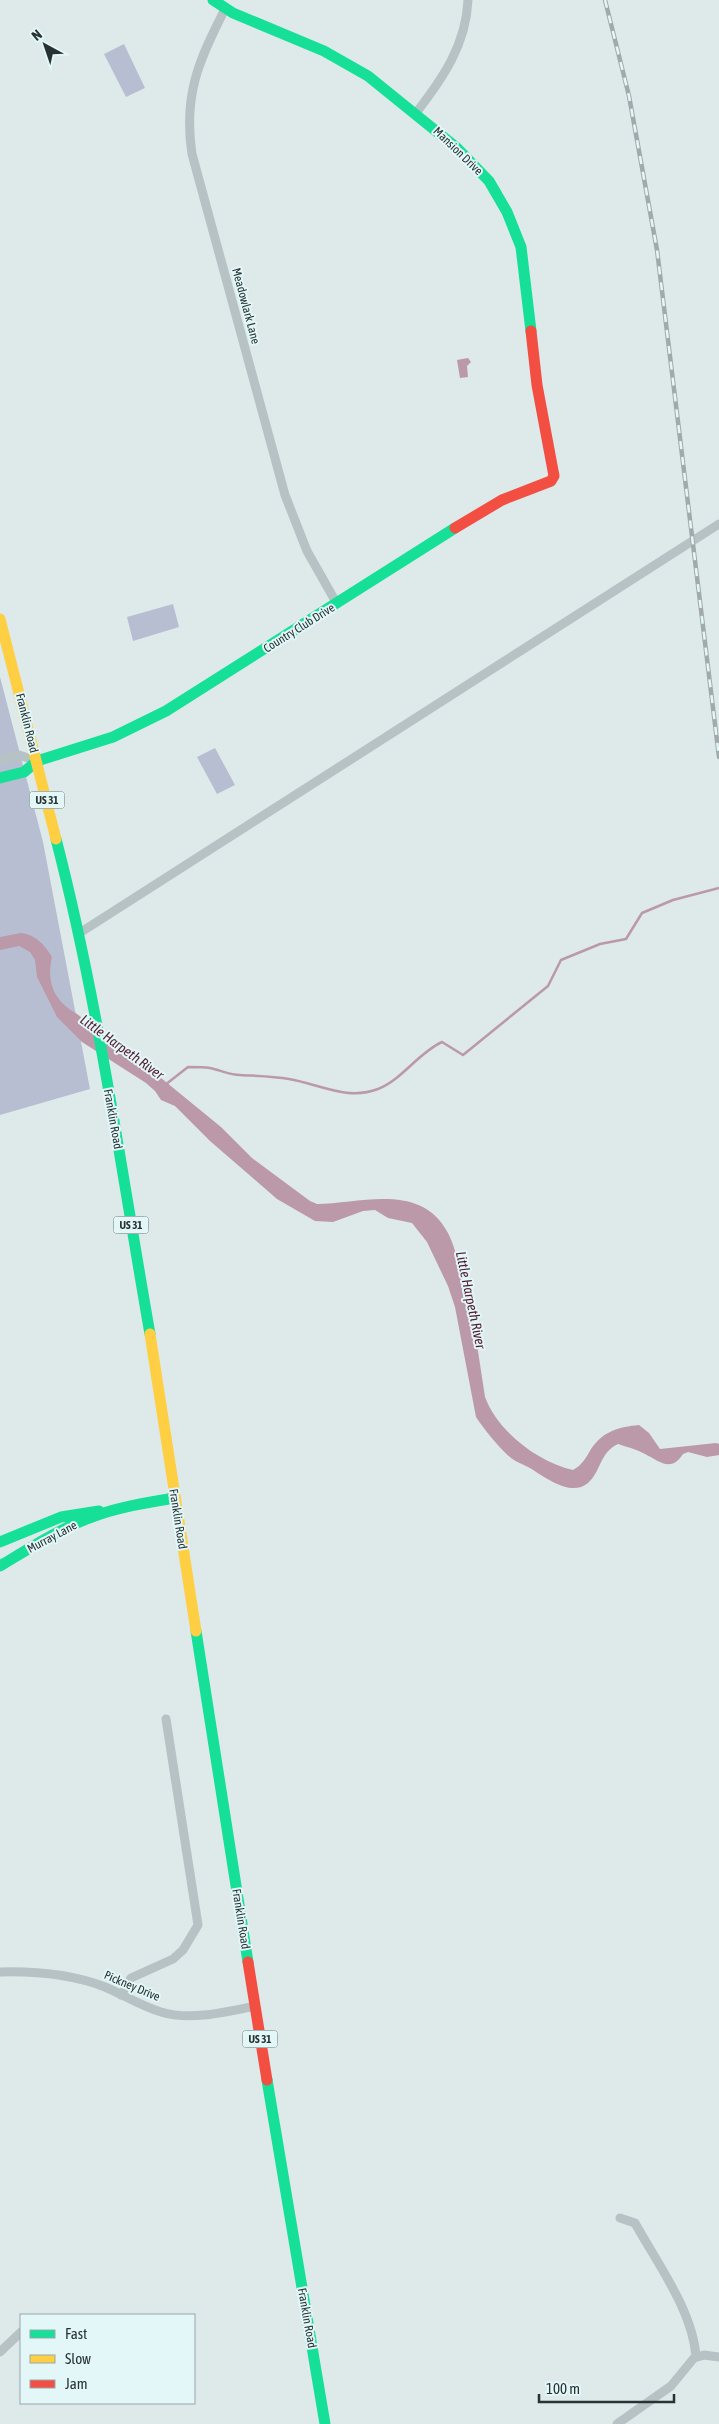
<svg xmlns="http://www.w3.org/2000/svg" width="719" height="2424" font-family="'Asap Condensed',sans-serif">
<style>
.green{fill:#b8bed2}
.water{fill:#bb99a8}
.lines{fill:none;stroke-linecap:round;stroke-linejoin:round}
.stream{stroke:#bb99a8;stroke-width:2.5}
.street{stroke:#b6c2c3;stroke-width:9}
.fast{stroke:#16e098;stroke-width:11}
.slow{stroke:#ffcf43;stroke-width:11}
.jam{stroke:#f24e42;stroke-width:11}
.rail-casing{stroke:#a1aaaa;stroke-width:4.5}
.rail{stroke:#e3f6f8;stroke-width:2.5;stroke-dasharray:8;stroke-linecap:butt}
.labels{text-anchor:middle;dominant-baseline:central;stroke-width:4;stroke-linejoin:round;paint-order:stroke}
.shield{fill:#e3f6f8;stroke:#5f6e6d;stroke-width:1}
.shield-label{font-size:11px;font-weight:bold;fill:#263332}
.street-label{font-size:12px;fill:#263332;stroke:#e3f6f8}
.water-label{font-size:14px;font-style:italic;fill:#531d30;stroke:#e3f6f8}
</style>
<rect width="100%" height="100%" fill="#dee9ea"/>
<path class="green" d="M124,44l21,44 -19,9 -22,-43z
M173,604l6,23 -46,14 -6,-24z
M0,677l43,165 47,247 -90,26z
M215,748l20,37 -18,9 -20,-37z"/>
<path class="water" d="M468,358l3,4 -4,4 1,11 -8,1 -3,-18z
M21,933c15,2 23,11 31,24 -6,26 2,44 25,57l84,64 60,49 31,31 58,43 7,3c44,-1 105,-22 131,29 11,21 11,46 22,66l15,98c13,35 53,65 88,73 9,-5 13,-12 18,-21 12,-18 28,-22 48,-24l10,8 11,16 56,-6 3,1v11l-12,2 -19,-5 -5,2c-12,19 -24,7 -38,0 -9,-5 -18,-7 -27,-10 -19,9 -17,28 -30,39 -18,15 -44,-7 -60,-16 -5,-3 -12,-5 -17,-9 -12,-10 -27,-29 -35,-41l-21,-110 -7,-21 -21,-44 -15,-19 -24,-5 -13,-8 -12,1 -30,11 -18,-1 -38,-22 -67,-58 -35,-35 -14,-6 -6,-9 -9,-8 -64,-41 -25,-25 -20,-40 -2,-17 -5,-8 -11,-6 -19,4v-13z"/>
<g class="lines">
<path class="stream" d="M165,1085l23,-18c7,0 15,0 22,1 10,2 20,7 30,7 17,1 33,1 49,4 30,5 58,22 89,10 25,-10 40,-36 64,-47l21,13 85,-69 13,-26 39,-16 26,-5 16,-26 31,-13 46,-12"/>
<path class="street" d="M225,9c-26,51 -42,86 -33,145l93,341 22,56 30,53
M416,113c27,-35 50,-68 52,-113
M0,760l19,-5 18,6
M78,934l641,-410
M0,1972c36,-1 71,2 105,15 19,8 36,19 56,25 29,9 65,0 94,-6
M121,1995l10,-17 42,-19 10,-9 15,-25 -32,-206
M620,2218l15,5c22,40 58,88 61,134
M0,2352l21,-20
M617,2424l54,-38 23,-28 10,-3 15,2"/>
<path class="fast" d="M213,0l20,13 91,38 44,25 89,72 32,33 18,31 14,35 10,84
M0,778l24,-6 13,-11 76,-24 53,-26 289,-183
M56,839c42,162 65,330 94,495
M0,1542l61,-25 38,-6
M0,1566c30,-18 59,-37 92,-49 26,-10 54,-14 82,-19
M196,1631l52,331
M267,2080l58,344"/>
<path class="slow" d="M0,619l56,220
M150,1334l46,297"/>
<path class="jam" d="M455,528l47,-28 49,-19 3,-5 -17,-91 -6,-54
M248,1962l19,118"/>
<defs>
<path id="rail" d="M605,0l24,96 28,154 62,507"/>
</defs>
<use href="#rail" class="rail-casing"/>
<use href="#rail" class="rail"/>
</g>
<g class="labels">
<g class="shield">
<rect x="29.5" y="791.5" width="35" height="17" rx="4"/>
<rect x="113.5" y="1216.5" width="35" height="17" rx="4"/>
<rect x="242.5" y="2030.5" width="35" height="17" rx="4"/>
</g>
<g class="shield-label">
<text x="47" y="800">US 31</text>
<text x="131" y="1225">US 31</text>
<text x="260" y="2039">US 31</text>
</g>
<g class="street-label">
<text transform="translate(458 151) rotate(44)">Mansion Drive</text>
<text transform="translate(246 306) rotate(75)">Meadowlark Lane</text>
<text transform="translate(299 628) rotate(-32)">Country Club Drive</text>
<text transform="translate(27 723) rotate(76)">Franklin Road</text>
<text transform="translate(113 1119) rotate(80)">Franklin Road</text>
<text transform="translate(178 1519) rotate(81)">Franklin Road</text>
<text transform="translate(52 1537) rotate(-28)">Murray Lane</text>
<text transform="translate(241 1919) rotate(81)">Franklin Road</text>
<text transform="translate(132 1986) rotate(23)">Pickney Drive</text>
<text transform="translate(307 2318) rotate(80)">Franklin Road</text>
</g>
<g class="water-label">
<text transform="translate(122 1047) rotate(36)">Little Harpeth River</text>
<text transform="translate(471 1300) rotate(78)">Little Harpeth River</text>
</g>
</g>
<rect x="20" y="2314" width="175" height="90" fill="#e3f6f8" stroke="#97a8a9"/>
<rect x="30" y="2330" width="25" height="8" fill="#16e098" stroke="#97a8a9"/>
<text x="65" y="2339" font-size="15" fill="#263332">Fast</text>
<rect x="30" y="2355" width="25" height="8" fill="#ffcf43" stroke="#97a8a9"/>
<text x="65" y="2364" font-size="15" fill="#263332">Slow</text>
<rect x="30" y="2380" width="25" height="8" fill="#f24e42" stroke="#97a8a9"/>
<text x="65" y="2389" font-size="15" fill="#263332">Jam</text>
<g transform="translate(45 45) rotate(320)" stroke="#e3f6f8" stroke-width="4" paint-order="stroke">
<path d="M0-4L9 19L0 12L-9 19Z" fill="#263332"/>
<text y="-8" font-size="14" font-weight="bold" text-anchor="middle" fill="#263332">N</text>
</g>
<path d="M539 2394v8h135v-8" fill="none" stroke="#263332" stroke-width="2.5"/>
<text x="546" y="2394" font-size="15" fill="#263332" stroke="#e3f6f8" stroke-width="4" paint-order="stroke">100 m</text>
</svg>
